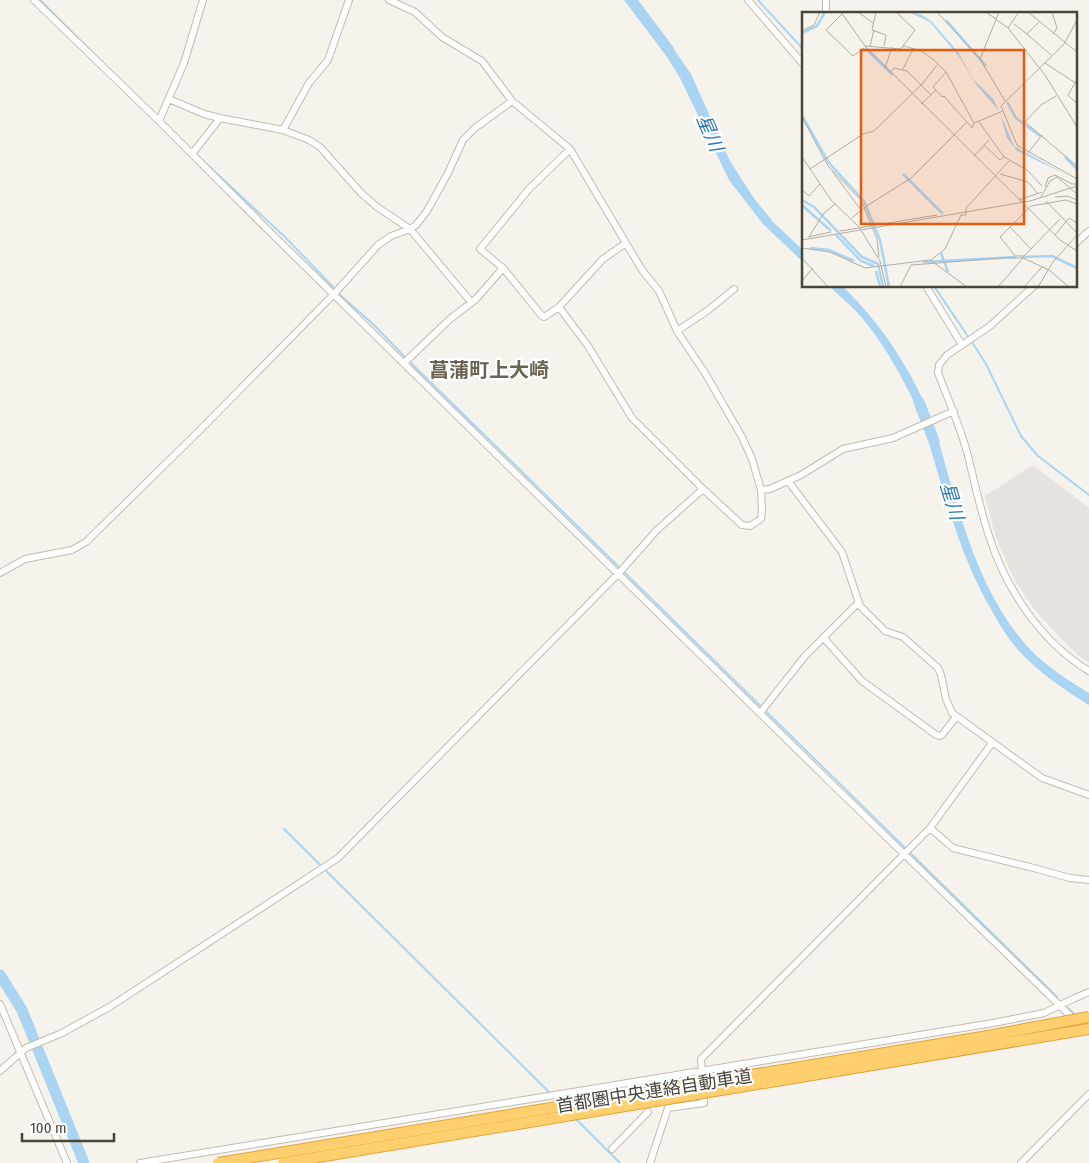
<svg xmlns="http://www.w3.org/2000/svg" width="1089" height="1163" font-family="'Fira Sans Condensed','Noto Sans JP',sans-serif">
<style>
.industrial{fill:#e6e2dd}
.water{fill:#a9d4f2}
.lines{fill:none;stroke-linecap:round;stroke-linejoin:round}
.stream{stroke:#a9d4f2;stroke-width:2}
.river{stroke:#a9d4f2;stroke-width:11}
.minor-casing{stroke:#c2bbae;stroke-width:8}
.minor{stroke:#fff;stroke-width:6}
.highway-bridge-casing{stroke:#e0a43c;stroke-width:12;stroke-linecap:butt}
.highway-bridge{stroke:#ffcf6e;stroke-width:10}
.labels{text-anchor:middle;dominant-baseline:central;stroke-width:4.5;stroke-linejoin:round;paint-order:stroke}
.street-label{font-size:18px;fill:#4b4439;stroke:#fff}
.water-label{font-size:19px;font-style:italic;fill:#2e7ab2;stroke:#fff}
.quarter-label{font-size:20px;font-weight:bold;fill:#6e6250;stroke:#fff}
.inset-river{fill:none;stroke:#a9d4f2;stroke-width:2.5}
.inset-road{fill:none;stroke:#b2ada4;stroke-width:1}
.view{fill:#e8590c;fill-opacity:0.15;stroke:#e8590c;stroke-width:2.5}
.inset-edge{fill:none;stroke:#4b4439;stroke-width:2.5}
</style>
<rect width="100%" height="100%" fill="#f6f3ec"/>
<path class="industrial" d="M1033,465l56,43v155l-11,-8 -15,-14 -29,-32 -21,-32 -18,-42 -10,-39z"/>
<path class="water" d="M624,0h14l36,48 1,3 16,23 39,87 23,36 20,25 30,28v12l-40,-38 -34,-44 -49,-102 -13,-21z
M829,286h13c38,36 66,79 87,127l-8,3c-17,-36 -39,-77 -66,-106 -8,-8 -18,-16 -26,-24z
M934,425c22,75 40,160 92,220 18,20 40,34 63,48v12c-26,-16 -51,-33 -72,-56 -10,-12 -18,-25 -25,-38 -33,-56 -48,-119 -67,-181z"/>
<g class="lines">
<path class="stream" d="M40,0l62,62
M758,0l45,49
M202,160l83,77 48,50
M934,286l35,52
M339,294l34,30 32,33
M972,342l14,22 35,72 17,20 51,39
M411,363l209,205
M623,571l434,426
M284,829l267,265
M1068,1008l7,7
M576,1119l44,44"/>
<path class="river" d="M919,402l15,39
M0,975l22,35 62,153"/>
<defs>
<path id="minor" d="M34,0l125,121 111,111 561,551 255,248
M389,0l26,12 27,25 40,24 30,40 58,48 72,121 17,21 18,40 28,42 37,64 10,22 9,31 1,20 -1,9 -11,7 -8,-1 -39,-36 -71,-71 -44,-72 -29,-39
M748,0l55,64
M826,14v-14
M169,99l35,15 16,4
M159,121l25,-58 19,-63
M283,130l26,-47 19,-23 21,-60
M570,149l-41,40 -49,60 23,19 39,48 2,1 15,-10 44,-48 23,-16
M192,154l28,-36 63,12 26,10 11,7 41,46 16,14 33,22 61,73
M1075,244l14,-13
M926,286l36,59
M1034,286l-44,40 -43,29 -8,10 -1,8c10,26 21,51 29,79 7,28 13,57 22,84 17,53 52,106 100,135
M677,331l30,-20 27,-22
M404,363l46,-44 26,-20 27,-31
M788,481l54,71 18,54 25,25 18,6 35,31 3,7 5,24 6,14 90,65 47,17
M761,490l9,-1 31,-14 42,-26 50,-11 61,-27
M0,573l25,-14 47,-9 14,-8 115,-113 133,-135 44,-49 13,-9 19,-7 6,-4 11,-14 21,-38 15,-33 12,-12 37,-27
M823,637l39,44 73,53 4,2 3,-1 14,-18
M760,713l45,-57 54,-54
M930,828l23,20 77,19 40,11 19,2
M0,1004l67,159
M0,1071l26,-23 36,-15 49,-27 227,-148 281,-285 38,-43 46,-41
M612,1149l36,-37
M140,1163l853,-140 51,-10 31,-15 14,-6
M650,1163l18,-55 36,-5 -3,-44 229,-231 62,-85
M1021,1163l68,-69"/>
</defs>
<use href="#minor" class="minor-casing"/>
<use href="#minor" class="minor"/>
<defs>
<path id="highway-bridge" d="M218,1163l764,-126 107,-20
M283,1163l806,-134"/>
</defs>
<use href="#highway-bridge" class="highway-bridge-casing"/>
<use href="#highway-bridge" class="highway-bridge"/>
</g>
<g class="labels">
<g class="street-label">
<text transform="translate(654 1091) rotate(-9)">首都圏中央連絡自動車道</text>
</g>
<g class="water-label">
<text transform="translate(710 133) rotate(67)">星川</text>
<text transform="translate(952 501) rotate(73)">星川</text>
</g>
<g class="quarter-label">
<text x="489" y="370">菖蒲町上大崎</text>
</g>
</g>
<g transform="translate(802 12)">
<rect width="275" height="275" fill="#f6f3ec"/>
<path d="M107,0l13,3 9,6 27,31 15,27 20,20 7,13 -25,-29 -15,-25 -30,-36zM198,101l14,33 51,28 -48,-23 -10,-13z" fill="#a9d4f2"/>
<path class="inset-river" d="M144,8l40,46M0,21l15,-7 8,-14M63,36l28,27M205,90l9,16 24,18M0,103l27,48 35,38 16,39 9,47M263,145l12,12M101,162l40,40M0,188l12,7 48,50 16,7 5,23M0,193l29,26M34,223l25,26 13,5M8,236l19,2 25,11M139,241l7,19M220,245l30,-1 25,12M121,250l93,-5M74,259l4,16"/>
<path class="inset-road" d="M39,0l24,34 35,3 4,-3 17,5 12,8 13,13 28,51M56,0l15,11M74,0l-4,18 14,5 -2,11M94,0l19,18 -12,16M135,0l43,47 25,42M184,0l22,16 37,47 32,52M226,0l49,40M250,0l5,16 -4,6M40,2l-16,16 27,26 11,-8M275,8l-13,24 -63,62 16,39 60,34M212,12l13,10 12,-12M206,16l11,-16M0,19l12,-6 6,-13M225,22l24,21M63,34l195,194 17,11M68,34l4,-16M178,47l19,-47M243,51l32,21M83,56l7,-21M101,57l10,-20M144,60l-13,15 9,10 2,-1 28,32 2,-5 29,-12M88,61l4,-5 13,3 24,24M275,68l-9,15 9,9M254,84l-15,9 -16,17 52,44M119,92l15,-14M0,105l26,49 33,34 16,39 2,18M177,110l25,35 23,13 15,16M182,133l16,15 4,-3M226,141l14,-18M172,144l15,-16M0,145l29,43 28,27 21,34 6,26M8,157l53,-35 11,-3 49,-48 14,-18M30,159l29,39M198,162l28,8 10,12M243,175l3,-9 7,-3 17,9h5M0,178l7,6 11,-12M239,185l9,-16 7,-4 20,17M253,185l12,-1 10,4M217,188l23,-8M244,189l31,32M50,206l13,-11 46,-29 55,-55M258,207l-36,37h-9l-15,-19 31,-31 35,-6 11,4M208,215l21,22M38,219l97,-16M253,223l14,-17 8,5M6,225l23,-5M7,225l14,-23 12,-10M0,228l228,-39 47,-15M0,236l28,4 35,16 65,-8 37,27M0,246l26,29M129,248l14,-11 16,-34h5v-7l43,-47M0,269l11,-13M98,275l11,-22 92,-7h20l26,12 20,17M196,275l25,-29M222,275l18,-20M236,275l15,-25 24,-27"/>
<path class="view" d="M59,38h163v174h-163z"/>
<rect width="275" height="275" class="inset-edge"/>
</g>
<path d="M22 1133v8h92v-8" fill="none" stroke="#4b4439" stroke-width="2.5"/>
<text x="30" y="1133" font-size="15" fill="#4b4439" stroke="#ffffff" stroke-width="4" paint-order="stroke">100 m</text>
</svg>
